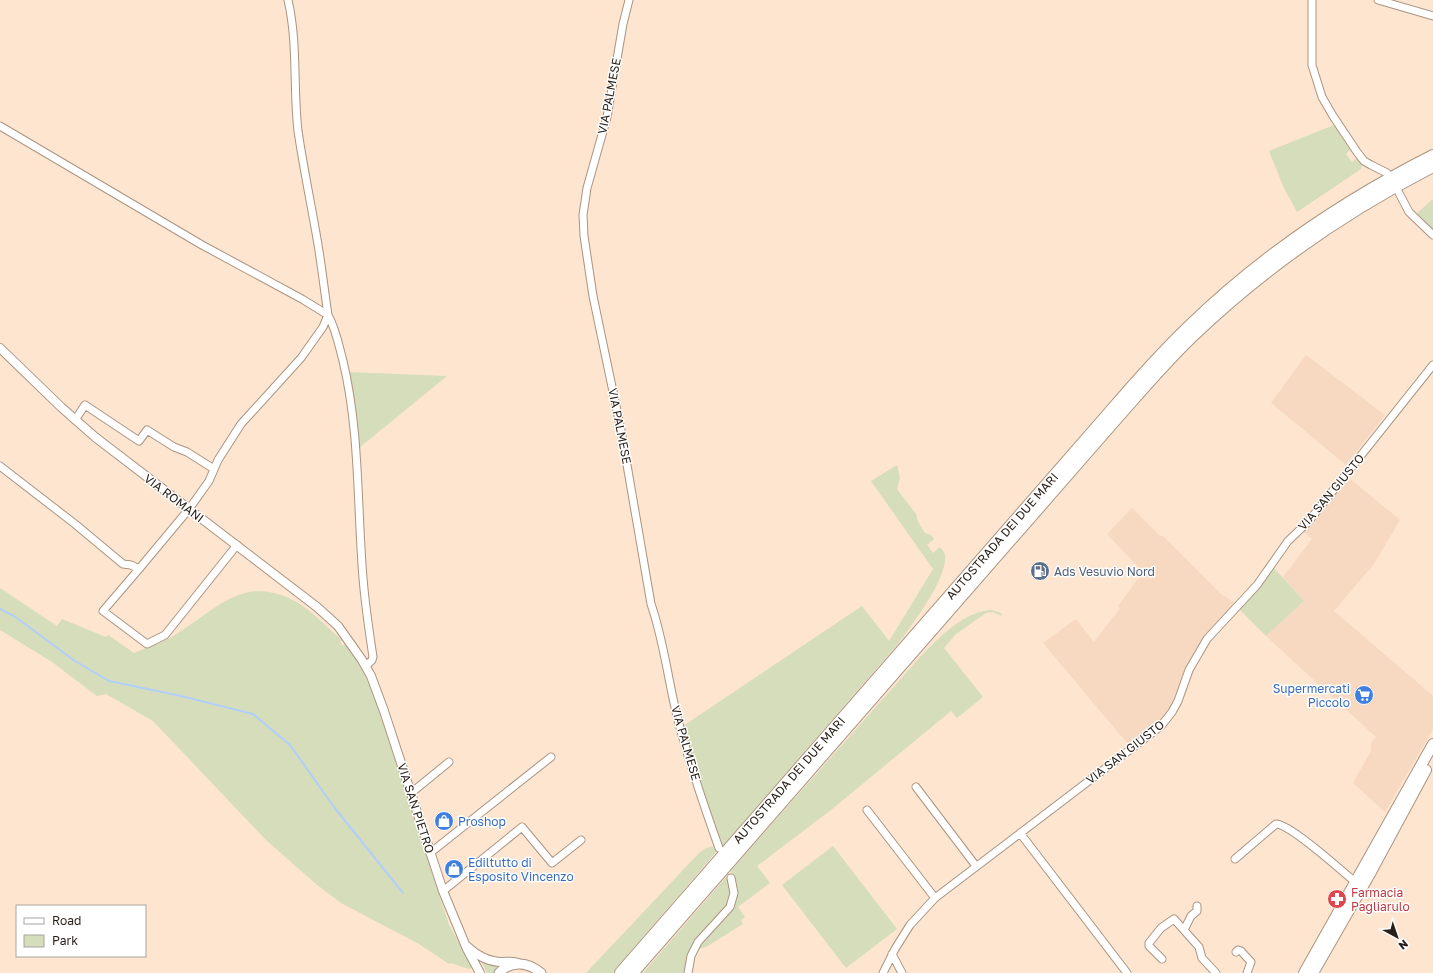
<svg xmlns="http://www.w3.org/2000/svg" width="1433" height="973" font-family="'Golos Text',sans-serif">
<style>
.built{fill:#f7d8c0}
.green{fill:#d5ddbb}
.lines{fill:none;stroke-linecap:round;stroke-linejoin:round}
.stream{stroke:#b1cff9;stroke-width:2}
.minor-casing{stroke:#aa9481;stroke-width:9}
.tertiary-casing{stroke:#aa9481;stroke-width:10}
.secondary-casing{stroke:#aa9481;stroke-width:11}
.primary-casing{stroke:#aa9481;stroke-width:12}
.motorway-casing{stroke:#aa9481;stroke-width:14}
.minor{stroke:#fff;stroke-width:7}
.tertiary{stroke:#fff;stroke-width:8}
.secondary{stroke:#fff;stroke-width:9}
.primary{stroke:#fff;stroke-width:10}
.motorway{stroke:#fff;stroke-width:12}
.labels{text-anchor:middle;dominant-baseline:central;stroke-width:3;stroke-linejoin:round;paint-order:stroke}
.street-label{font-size:12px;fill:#281f18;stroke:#fff}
.service-label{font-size:12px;fill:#4e5e75;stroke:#fff;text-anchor:start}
.shop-label{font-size:12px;fill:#366cbe;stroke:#fff;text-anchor:start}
.health-label{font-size:12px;fill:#be3a42;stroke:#fff;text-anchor:start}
</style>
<rect width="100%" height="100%" fill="#fde5d0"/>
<path class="built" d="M1306,355l79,60 -39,50 -75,-62z
M1348,477l52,43 -26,44 -40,47 99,85v33l-48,83 -32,-29 18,-32v-8l5,-6 -110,-101 38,-35 -21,-24 29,-38 -9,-8z
M1132,508l28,28h3l58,58 19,12 -32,37 -8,13 -19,50 -9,13 -9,10 -29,22 -91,-108 33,-24 18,23 26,-34 -2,-2 25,-34 -36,-38z"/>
<path class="green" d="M1334,125l16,25 -4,4 6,8 5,-4 5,6 -1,5 -64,43 -13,-24 -15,-37z
M1433,199v33l-18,-17z
M349,372l98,4 -88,72 -5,-46z
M897,465l3,13 -3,11 19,25 2,8 7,11 6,2 3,4 -7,6 6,8 7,-6c2,3 5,5 5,8 3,23 -35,73 -49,91l-174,201 -25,-71 -14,-50 179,-120 27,35 44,-72 -62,-88z
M1274,568l30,33 -38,35 -28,-28z
M0,588l57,38 5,-7 44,18 2,-2 26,18c14,-6 31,-11 44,-20 39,-24 65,-58 115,-33 18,9 33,27 49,40l-2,2 3,4 3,-2c12,16 20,33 28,52l75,229 24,42 -4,2 -18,-6 -2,1 -30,-20 -78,-41 -25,-19 -49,-43 -114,-120 -47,-27 -9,2 -45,-34 -52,-32z
M992,610l9,3 1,3 -9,-4 -7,1 -30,21 -12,14 39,49 -26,21 -6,-7 -120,99 -74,56 13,17 -32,24 7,10 -4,3 2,4 -37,23 -10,3 4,-7 33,-36c5,-13 3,-24 -2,-36l23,-27 167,-188c19,-19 43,-45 71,-46z
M715,846l2,5 -105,122h-26l113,-120 7,-5z
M833,846l64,83 -51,39 -64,-83z
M726,877c16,34 -19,43 -33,66 -5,9 -5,20 -7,30h-43z
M480,958l25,7 -9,8h-9z"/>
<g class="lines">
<path class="stream" d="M0,609l14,7 61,45 34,20 72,15 72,18 37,31 44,62 69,86"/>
<defs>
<path id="minor" d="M288,0c10,43 5,88 10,131 5,34 12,68 18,102 5,27 8,55 12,82 8,14 11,31 15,46 17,71 14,145 20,217 2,26 6,52 10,79l-1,3 -6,6
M629,0l-6,24 -16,93 -20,71 -4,27 1,21 9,60 28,134 30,174c13,37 17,77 27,116 11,43 26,86 41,128
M1312,0v65l10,32 11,19 24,36 7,9 7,4 16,8
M1378,0l55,16
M0,126l202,119 100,54 26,16
M1399,193l10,19 24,23
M75,420l10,-15 54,36 8,-11 27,17 13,5 27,17
M0,466l75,58 48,40 8,1 8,4
M237,545l-72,90 -18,9 -44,-33 36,-42 50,-60 20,-28 9,-21 23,-36 60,-66 22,-31 5,-12
M916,787l60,79
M411,793l38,-31
M867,810l68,88
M1020,833l107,140
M430,853l121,-96
M1235,859l41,-35c14,0 66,47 79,58
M443,891l79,-64 30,36 29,-23
M1184,930l7,-14 6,-5v-5
M1236,952l2,-2 3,1 10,11 -4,11
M892,954l10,19
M1162,959l-13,-13v-3l12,-15 13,-9 25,28 3,11 14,15
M688,973l3,-17 7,-14 32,-35 4,-14 -3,-15
M883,973l12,-24 15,-24 25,-27 226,-172 11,-14 6,-11 11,-31 18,-31 50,-54 31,-44 20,-19 125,-157"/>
<path id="tertiary" d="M0,348l61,59 34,30 222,170 21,19 24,34 9,16 13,35 59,180 24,58 13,24
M468,947c9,9 22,15 34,15 6,0 10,-1 16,1"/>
<path id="secondary" d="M499,973c12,-13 29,-11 42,0"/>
<path id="primary" d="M1304,973l129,-229
M1313,973l58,-101 55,-102"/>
<path id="motorway" d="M621,973l492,-564c24,-28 49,-56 76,-82 72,-70 155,-126 244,-171
M632,973l487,-558c24,-27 47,-54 72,-78 73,-70 152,-125 242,-171"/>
</defs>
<use href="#minor" class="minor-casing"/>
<use href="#tertiary" class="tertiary-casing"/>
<use href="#secondary" class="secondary-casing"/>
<use href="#primary" class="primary-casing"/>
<use href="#motorway" class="motorway-casing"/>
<use href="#minor" class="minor"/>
<use href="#tertiary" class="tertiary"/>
<use href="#secondary" class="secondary"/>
<use href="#primary" class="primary"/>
<use href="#motorway" class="motorway"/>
</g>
<defs>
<symbol id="fuel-disc" viewBox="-11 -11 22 22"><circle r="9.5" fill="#5c6f8a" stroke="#fff"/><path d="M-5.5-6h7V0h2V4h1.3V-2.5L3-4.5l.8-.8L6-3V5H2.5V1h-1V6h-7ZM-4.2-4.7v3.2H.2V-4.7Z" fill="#fff"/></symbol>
<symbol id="supermarket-disc" viewBox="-11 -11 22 22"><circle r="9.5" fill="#3f7fe0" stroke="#fff"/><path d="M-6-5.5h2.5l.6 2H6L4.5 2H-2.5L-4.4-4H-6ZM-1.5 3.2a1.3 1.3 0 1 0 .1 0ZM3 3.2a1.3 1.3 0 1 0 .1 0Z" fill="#fff"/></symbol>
<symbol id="shop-disc" viewBox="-11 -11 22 22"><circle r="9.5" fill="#3f7fe0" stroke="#fff"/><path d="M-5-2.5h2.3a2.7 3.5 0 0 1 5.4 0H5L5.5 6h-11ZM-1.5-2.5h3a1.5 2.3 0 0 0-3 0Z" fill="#fff"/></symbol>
<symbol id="pharmacy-disc" viewBox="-11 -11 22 22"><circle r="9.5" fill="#e0444e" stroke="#fff"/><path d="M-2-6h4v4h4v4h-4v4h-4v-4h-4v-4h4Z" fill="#fff"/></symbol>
</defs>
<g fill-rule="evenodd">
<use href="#fuel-disc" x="1029" y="560" width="22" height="22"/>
<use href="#supermarket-disc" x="1353" y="684" width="22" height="22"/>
<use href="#shop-disc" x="433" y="810" width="22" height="22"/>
<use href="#shop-disc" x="443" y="858" width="22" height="22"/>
<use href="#pharmacy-disc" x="1326" y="888" width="22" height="22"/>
</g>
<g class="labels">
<g class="street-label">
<text transform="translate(609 96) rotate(-79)">VIA PALMESE</text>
<text transform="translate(620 426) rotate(79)">VIA PALMESE</text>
<text transform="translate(1331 492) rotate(-50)">VIA SAN GIUSTO</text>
<text transform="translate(174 498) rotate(37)">VIA ROMANI</text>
<text transform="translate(1002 536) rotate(-49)">AUTOSTRADA DEI DUE MARI</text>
<text transform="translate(686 743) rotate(74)">VIA PALMESE</text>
<text transform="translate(1125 752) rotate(-38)">VIA SAN GIUSTO</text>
<text transform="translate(789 780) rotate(-49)">AUTOSTRADA DEI DUE MARI</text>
<text transform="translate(416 808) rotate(72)">VIA SAN PIETRO</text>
</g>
<g class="service-label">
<text x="1054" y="571">Ads Vesuvio Nord</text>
</g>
<g class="shop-label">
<text x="1350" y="688" text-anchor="end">Supermercati<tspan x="1350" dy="14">Piccolo</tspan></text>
<text x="458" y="821">Proshop</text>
<text x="468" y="862">Ediltutto di<tspan x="468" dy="14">Esposito Vincenzo</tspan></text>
</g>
<g class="health-label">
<text x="1351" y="892">Farmacia<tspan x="1351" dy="14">Pagliarulo</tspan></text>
</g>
</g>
<rect x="16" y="905" width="130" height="52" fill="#ffffff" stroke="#a9a5a3"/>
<rect x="24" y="918" width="20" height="6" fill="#ffffff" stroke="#a9a5a3"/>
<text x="52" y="925" font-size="12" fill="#281f18">Road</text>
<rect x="24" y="935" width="20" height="12" fill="#d5ddbb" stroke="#a9a5a3"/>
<text x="52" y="945" font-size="12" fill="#281f18">Park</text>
<g transform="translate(1397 937) rotate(140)" stroke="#ffffff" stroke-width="3" paint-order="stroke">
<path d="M0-3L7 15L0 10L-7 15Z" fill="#281f18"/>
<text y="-6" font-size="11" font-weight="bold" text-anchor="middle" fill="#281f18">N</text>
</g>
</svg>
